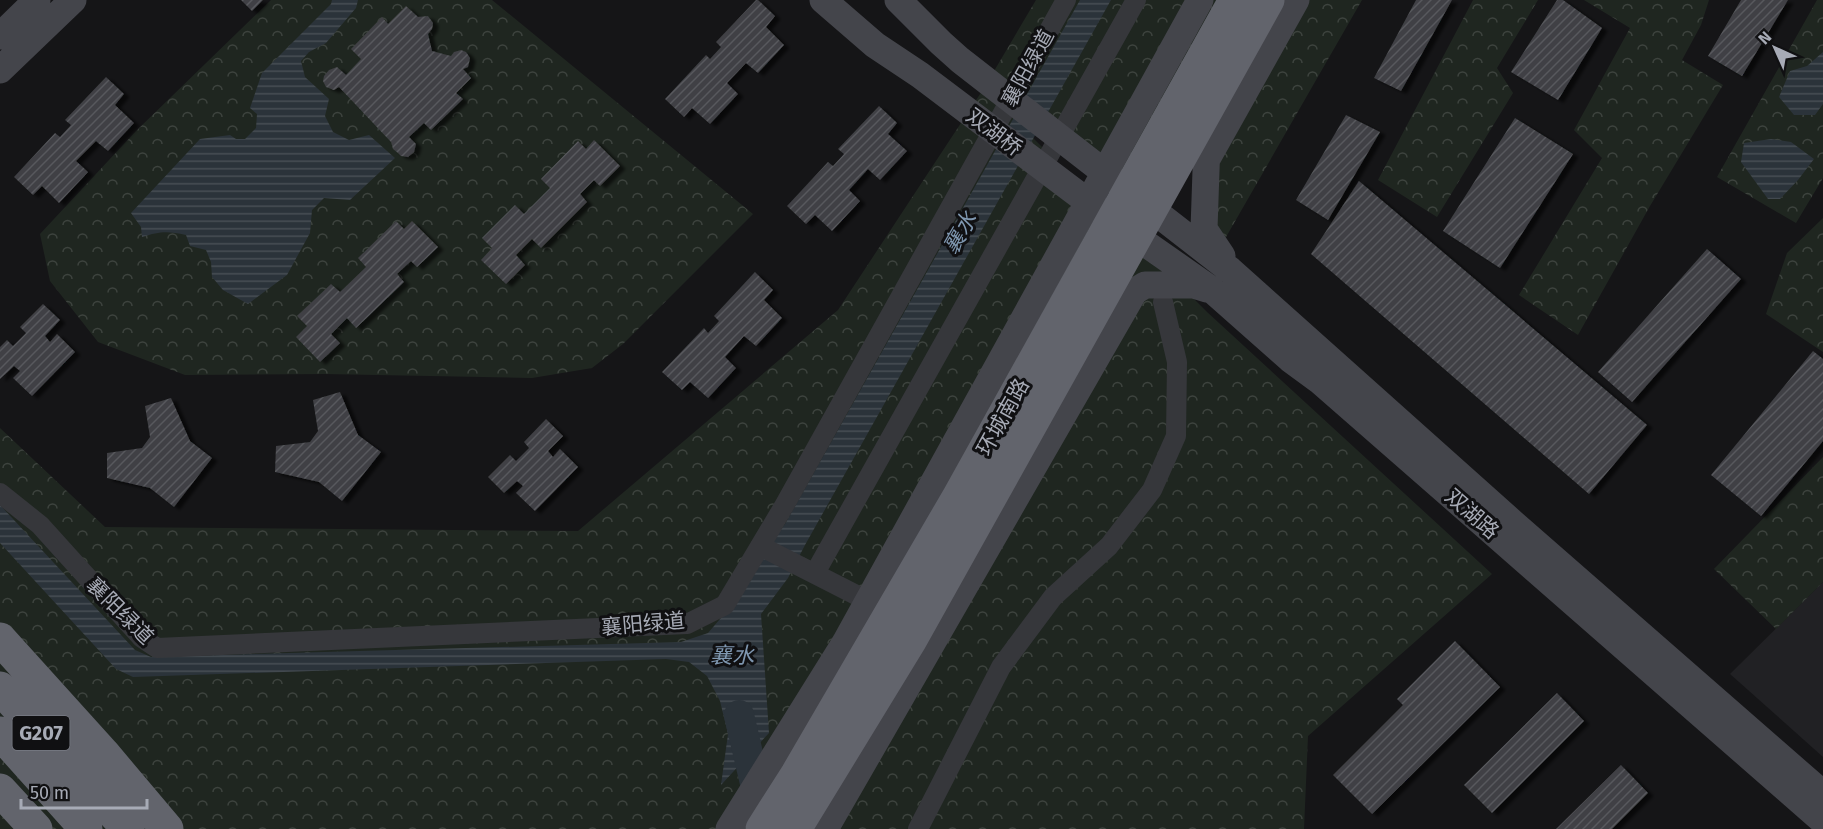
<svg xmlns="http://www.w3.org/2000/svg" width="1823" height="829" font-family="'Fira Sans','Noto Sans SC',sans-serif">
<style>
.built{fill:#212124}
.park{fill:url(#park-crowns)}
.water{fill:url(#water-rules)}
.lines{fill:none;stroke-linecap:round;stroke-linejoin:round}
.river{stroke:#2b333a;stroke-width:30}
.building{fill:url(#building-hatch);filter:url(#shadow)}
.street{stroke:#36373b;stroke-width:20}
.secondary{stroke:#44454b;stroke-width:27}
.highway{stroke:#62646c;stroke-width:33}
.labels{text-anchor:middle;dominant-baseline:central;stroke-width:6;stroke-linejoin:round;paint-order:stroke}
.shield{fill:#101012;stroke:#7a7c85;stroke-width:1.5}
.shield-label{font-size:20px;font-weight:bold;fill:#a7abb6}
.street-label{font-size:21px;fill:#a7abb6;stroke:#101012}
.water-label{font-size:22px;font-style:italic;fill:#7f97b0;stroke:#101012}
</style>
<defs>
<pattern id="park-crowns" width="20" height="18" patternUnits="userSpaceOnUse" patternTransform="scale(1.5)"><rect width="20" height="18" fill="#1f2620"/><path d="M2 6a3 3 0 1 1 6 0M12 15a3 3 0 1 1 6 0" fill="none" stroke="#3d433e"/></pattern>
<pattern id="water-rules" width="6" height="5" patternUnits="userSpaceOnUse" patternTransform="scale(1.5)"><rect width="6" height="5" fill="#2b333a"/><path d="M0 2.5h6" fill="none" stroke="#474e54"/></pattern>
<pattern id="building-hatch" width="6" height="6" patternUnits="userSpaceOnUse" patternTransform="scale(1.5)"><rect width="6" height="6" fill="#3f4044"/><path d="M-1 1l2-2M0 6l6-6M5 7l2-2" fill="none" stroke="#58595d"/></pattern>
<filter id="shadow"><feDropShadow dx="5.5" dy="3" stdDeviation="1.5" flood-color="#0009"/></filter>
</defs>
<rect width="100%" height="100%" fill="#151517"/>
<path class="built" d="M1823,582v175l-93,-83z"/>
<path class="park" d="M271,0h221l261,214 -130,130 -31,24 -60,10 -207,-4 -140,1 -87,-33 -48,-61 -10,-47 96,-103z
M1036,0h199l-107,192 -141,-100 220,220 285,262 -184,162 -4,93h-1304v-401l105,99 473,4 260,-221 146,-222z
M1268,0h94l-144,251 -9,-146z
M1473,0h65l-41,68 16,25 -76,124 -59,-37z
M1584,0h125l-8,25 -19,35 41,25 -73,121 -72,129 -59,-40 83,-137 -28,-28 56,-102z
M1817,0h6v178l-27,45 -79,-46z
M1823,218v134l-57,-38 21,-61z
M1823,457v125l-47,47 -62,-60z"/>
<path class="water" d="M332,0h26l-2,8 -30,35 -17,9 -8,9 4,16 24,22 -4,17 8,16 16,8 20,-5 26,23 -45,42 -26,-2 -12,12 -2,23 -23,42 -39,29 -25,-14 -11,-13 -1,-15 -5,-12 -16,-4 -4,-11c-18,-4 -26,-4 -44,2l-1,-10 -10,-14 69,-74 30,-4 6,4h9l11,-11 1,-14 -7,-6 12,-35 69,-69z
M1080,0h31l-306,545 -17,33 -27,36 8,119 -48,52 7,-51 -8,-33 -13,-25 -18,-14 -23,-3 -533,18 -17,-8 -116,-126v-38l135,145 16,7 530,-15 27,-9 30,-35 22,-40 25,-34z
M1823,52v52l-8,11h-21l-15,-18 11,-26 17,-5z
M1771,139l20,3 23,17 -16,21 -18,19h-12l-27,-37 3,-19z"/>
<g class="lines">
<path class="river" d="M739,715l22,94"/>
</g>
<path class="building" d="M241,0h22l-11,11z
M756,0h2l17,16 -9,11 18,18 -26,28 -12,-10 -19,20 11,11 -28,30 -18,-16 -8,9 -19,-18 41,-44 4,4 11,-12 -5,-5z
M1416,0h36l-51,91 -27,-13z
M1557,0h6l39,28 -44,72 -47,-28z
M1741,0h47l-46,76 -34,-20z
M406,6l12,11 10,-1 5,7 -1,6 -4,5 4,17 19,5 3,-4 7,-2 5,2 4,6 -2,9 -5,2 8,9 -15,15 7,6 -32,31 -7,-7 -15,14 7,7 -2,8 -6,5 -7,-1 -3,-3 -5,-4 -2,-7 -52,-55 -5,3 -8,-3 -3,-6 1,-5 5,-6 8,-3 9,8 15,-16 -10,-10 31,-32 6,7z
M106,77l18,17 -9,11 19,18 -26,28 -12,-10 -20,20 12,11 -29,31 -17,-17 -9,9 -19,-18 41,-44 5,4 11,-12 -6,-5z
M879,106l18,17 -9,11 19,17 -27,29 -12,-11 -19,21 11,11 -28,30 -17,-16 -9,9 -19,-18 41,-44 5,4 11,-12 -6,-5z
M1346,115l34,17 -52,88 -32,-20z
M1515,118l58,36 -73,114 -57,-37z
M594,140l26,26 -20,20 -6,-6 -14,14 7,8 -46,46 -9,-9 -16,16 9,10 -19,19 -25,-24 11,-12 -10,-10 33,-33 9,9 26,-26 -9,-9 37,-38 8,8z
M1359,181l288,244 -58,69 -278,-240z
M396,221l8,8 8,-8 26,26 -21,20 -6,-6 -14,13 7,8 -48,46 -9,-10 -16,16 9,9 -20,19 -24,-25 11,-11 -10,-10 34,-32 9,8 26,-25 -8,-9z
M1707,249l34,30 -109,123 -34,-30z
M755,272l18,18 -9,10 18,18 -26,28 -12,-10 -19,21 11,11 -28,30 -18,-16 -8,8 -20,-18 42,-44 4,5 11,-12 -5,-5z
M43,304l17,16 -15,16 5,6 7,-8 18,18 -43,44 -19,-18 7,-7 -6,-5 -14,13v-32l7,-7 6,6 13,-13 -6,-6z
M1813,351l10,8v82l-62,75 -50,-41z
M340,392l18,43 23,17 -39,49 -23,-19 -44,-10 1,-26 34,-4 8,-11 -5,-31z
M171,398l19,43 22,17 -38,49 -24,-19 -43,-10v-25l35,-5 8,-11 -5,-31z
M546,419l17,17 -15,15 5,6 7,-8 18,18 -43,44 -19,-18 7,-7 -6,-5 -13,12 -16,-16 22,-22 6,6 13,-13 -5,-6z
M1455,641l45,46 -128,127 -39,-39 70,-70 -6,-6z
M1557,693l27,28 -92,92 -28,-28z
M1621,765l27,28 -36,36h-56z"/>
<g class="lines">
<path class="street" d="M0,493l40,32 102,113 15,10 530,-24 38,-19 59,-99 282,-506
M760,546l108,55
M815,573l321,-573
M918,829l83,-162 52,-70 56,-51 43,-56 24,-54 1,-74 -14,-60"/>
<path class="secondary" d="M823,0l52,45 45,30 192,145 100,70 78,69 30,22 503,440
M898,0l43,43 19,17 270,210 283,253 310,271
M0,36l37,-36
M0,70l73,-70
M1207,141l-3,88 18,27
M1207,159l89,-159
M1119,301l26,-16h49l13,4
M729,829l116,-186 355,-643
M825,829l309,-537"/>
<path class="highway" d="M0,639l103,114 64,76
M0,688l128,141
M0,733l86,96
M0,790l36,39
M762,829l35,-55 162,-278 276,-496
M795,829l115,-188 358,-641"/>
</g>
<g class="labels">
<rect class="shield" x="12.5" y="716" width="57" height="34" rx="4.5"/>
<g class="shield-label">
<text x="41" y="733">G207</text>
</g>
<g class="street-label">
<text transform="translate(1028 68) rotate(-61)">襄阳绿道</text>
<text transform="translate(994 132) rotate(37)">双湖桥</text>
<text transform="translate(1003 417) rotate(-61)">环城南路</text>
<text transform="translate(1472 514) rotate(41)">双湖路</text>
<text transform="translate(120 611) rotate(45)">襄阳绿道</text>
<text transform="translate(643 624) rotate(-5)">襄阳绿道</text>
</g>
<g class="water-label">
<text transform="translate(960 233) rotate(-60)">襄水</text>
<text x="732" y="655">襄水</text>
</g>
</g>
<g transform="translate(1775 48) rotate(315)" stroke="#101012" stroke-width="4.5" paint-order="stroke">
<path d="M0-4.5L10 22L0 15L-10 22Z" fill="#a7abb6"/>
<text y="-9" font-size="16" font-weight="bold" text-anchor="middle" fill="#a7abb6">N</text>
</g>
<path d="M21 799v9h126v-9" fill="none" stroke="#a7abb6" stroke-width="3"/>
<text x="30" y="799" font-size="18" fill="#a7abb6" stroke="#101012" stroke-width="4.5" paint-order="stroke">50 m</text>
</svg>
